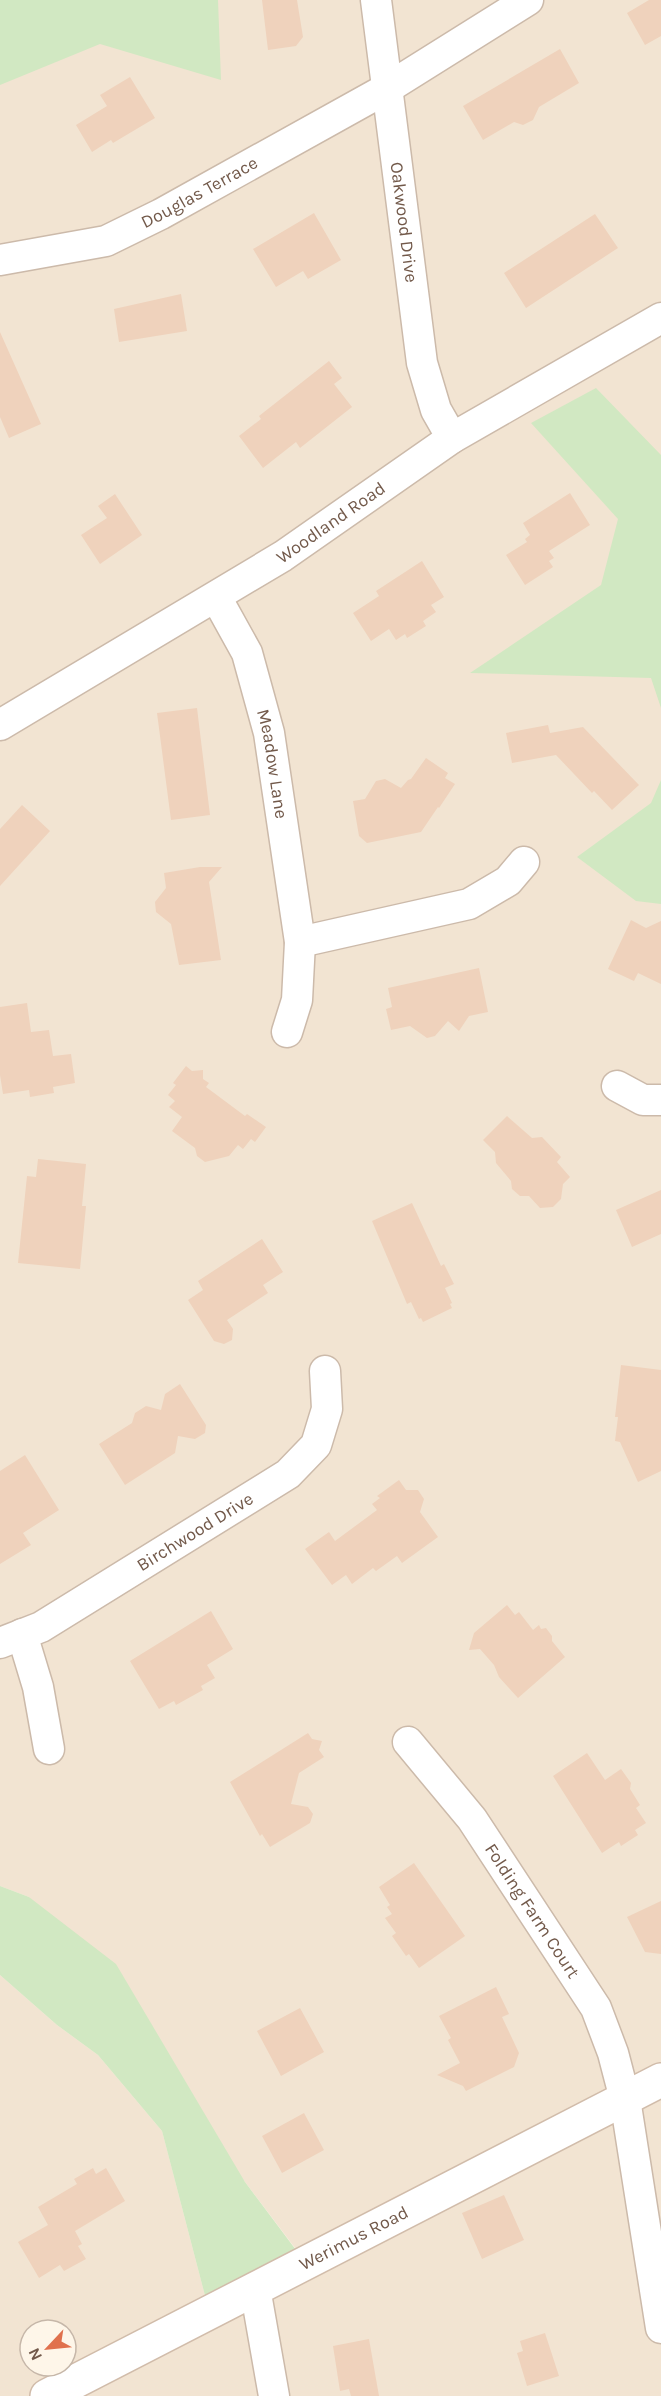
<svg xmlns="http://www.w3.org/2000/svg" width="661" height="2396" font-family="Karla,sans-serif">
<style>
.residential{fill:#f2e4d2;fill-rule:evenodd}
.green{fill:#d1e8c2}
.building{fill:#efd2bc}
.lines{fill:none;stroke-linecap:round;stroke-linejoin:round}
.street-casing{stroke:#ccbaaa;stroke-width:33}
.secondary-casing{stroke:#d1bcaa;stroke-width:36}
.street{stroke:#fff;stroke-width:30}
.secondary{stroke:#fff;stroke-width:33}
.labels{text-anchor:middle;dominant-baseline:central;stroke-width:4.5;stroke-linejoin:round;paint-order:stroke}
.street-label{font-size:18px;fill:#72594a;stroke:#fef6e9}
</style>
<rect width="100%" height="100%" fill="#fbf2e3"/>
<path class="residential" d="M0,0h661v2396h-661v-421l57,50 41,30 64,76 47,180 96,-50 -276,-364 -29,-11zM30,2330h36v36h-36z"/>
<path class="green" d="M0,0h218l3,80 -121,-36 -100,41z
M596,388l65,67v253l-10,-30 -181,-5 131,-88 17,-66 -87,-96z
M661,780v124l-25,-3 -59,-44 74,-54z
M0,1886l29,11 87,67 129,218 60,80 -96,49 -47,-180 -64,-76 -41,-30 -57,-50z"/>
<path class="building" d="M262,0h35l6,37 -7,9 -28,4z
M649,0h12v36l-16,9 -18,-32z
M560,49l19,34 -40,24 -6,13 -10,5 -9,-3 -31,18 -20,-34z
M130,77l25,41 -42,25 -2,-3 -19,12 -16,-27 31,-19 -7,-11z
M314,213l27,47 -33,19 -5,-8 -27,16 -23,-38z
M595,214l23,34 -92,60 -22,-35z
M181,294l6,37 -68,11 -5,-33z
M0,332l41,92 -32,14 -9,-21z
M329,361l13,17 -8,6 18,23 -52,41 -4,-6 -33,26 -24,-32 22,-17 -2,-3z
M570,493l20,32 -41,26 5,7 -5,3 4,6 -28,18 -19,-30 21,-13 -2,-3 5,-4 -7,-12z
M115,494l27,41 -42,29 -19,-29 26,-17 -9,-12z
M422,561l22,36 -13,8 5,7 -13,9 3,5 -19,12 -2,-4 -9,6 -7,-11 -18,12 -18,-28 26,-17 -3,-5z
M197,708l13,107 -39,5 -14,-107z
M548,725l2,8 33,-6 56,58 -27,25 -18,-19 -2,2 -36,-38 -44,8 -6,-30z
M426,758l22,15 -3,5 10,6 -16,24 -1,-1 -17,25 -54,11 -8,-7 -6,-35 12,-2 11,-18 9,-2 16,9 7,-8 3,-1z
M22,805l28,26 -50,55v-57z
M200,867h22l-13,15 12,78 -42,5 -8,-41 -15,-12 -1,-10 11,-14 -2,-15z
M631,920l15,8 15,-7v63l-23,-11 -4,8 -26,-12z
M479,968l9,44 -19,4 -10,15 -11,-10 -13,15 -8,2 -17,-12 -19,4 -5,-21 6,-2 -4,-19z
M27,1003l4,29 18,-2 4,26 18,-2 4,29 -22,4 1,6 -24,4 -1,-7 -26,4 -3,-19v-68z
M186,1066l6,5 11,-1v9l6,4 -3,4 39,29 2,-2 19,13 -11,15 -4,-3 -8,10 -5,-4 -9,11 -24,6 -8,-6 -2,-8 -23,-17 10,-14 -13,-10 6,-6 -7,-6 8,-10 -3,-2z
M507,1116l25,22 10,-1 19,20 -4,5 13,15 -7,7 -2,15 -8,8 -13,1 -11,-12h-9l-8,-7 -1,-8 -15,-18 -1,-11 -12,-12z
M38,1159l48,5 -4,42h4l-6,63 -62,-6 9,-87 9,1z
M661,1190v44l-29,13 -16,-37z
M412,1203l29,63 3,-2 10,20 -9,4 7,15 -2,1 2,4 -29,14 -2,-4 -2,1 -8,-17 -4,2 -35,-83z
M262,1239l21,33 -20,13 5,8 -41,27 6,9 -1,11 -8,4 -10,-3 -26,-41 15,-10 -5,-9z
M621,1365l40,5v101l-23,11 -18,-40 -5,-1 3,-24h-3z
M180,1384l26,41 -1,8 -10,6 -17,-3 -3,17 -50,32 -26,-41 33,-21 3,-10 11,-7 15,4 4,-16z
M25,1455l34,55 -36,23 8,12 -31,19v-93z
M399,1480l7,10h12l6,9 -4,13 18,25 -36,26 -5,-7 -21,15 -3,-3 -21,16 -6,-9 -14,10 -27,-36 24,-17 6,9 42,-31 -5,-6 8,-6 -3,-2z
M507,1605l8,10 4,-3 14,18 6,-5 2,4 5,-1 6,8v5l13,16 -47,41 -19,-21 -5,-12 -14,-16 -11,1 5,-17z
M211,1611l22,38 -26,16 8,13 -14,8 2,4 -27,15 -2,-4 -15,8 -29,-48z
M308,1733l4,6 10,2 -3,9 5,7 -25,16 -8,31 17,3 5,7 -3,9 -40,24 -8,-13 -2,2 -30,-54z
M587,1753l18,27 16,-11 10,14 -1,6 10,16 -4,3 10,15 -11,7 3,5 -17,11 -2,-4 -17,11 -49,-77z
M414,1863l51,73 -46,32 -10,-14 -3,2 -14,-20 4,-3 -11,-15 7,-4 -5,-7 3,-2 -11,-18z
M661,1901v53l-16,-2 -18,-35z
M496,1987l13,27 -7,3 17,36 -5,14 -48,24 -3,-5 -26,-11 23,-12 -12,-23 3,-2 -12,-22z
M300,2008l24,44 -43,24 -24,-45z
M304,2113l20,37 -42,23 -20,-37z
M93,2168l3,6 10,-6 19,33 -50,30 7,13 -4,2 8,13 -22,12 -4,-6 -21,13 -21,-36 30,-17 -10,-18 39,-23 -3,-5z
M504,2195l20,45 -42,19 -20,-46z
M545,2333l14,43 -32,10 -10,-33 6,-2 -3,-10z
M369,2339l10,57h-28l-2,-7 -9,2 -7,-45z"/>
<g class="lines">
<defs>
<g id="street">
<path id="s1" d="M376,0l46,363 14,47 16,28"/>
<path id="s2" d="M0,260l106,-19 55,-27 225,-125 142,-89"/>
<path id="s3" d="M216,597l31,56 22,80 31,209 -3,58 -10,32"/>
<path id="s4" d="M0,725l283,-169 169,-118 209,-120"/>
<path d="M300,942l169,-38 39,-23 16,-19"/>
<path d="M617,1086l26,14h18"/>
<path d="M22,1634l16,53 11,62"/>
<path id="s5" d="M0,1643l41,-16 247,-153 28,-29 11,-36 -2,-38"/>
<path id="s6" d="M408,1742l64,77 124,189 17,45 12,46 36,229"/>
<path d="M255,2288l19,108"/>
</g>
<g id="secondary">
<path id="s7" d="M47,2396l614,-316"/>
</g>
</defs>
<use href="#street" class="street-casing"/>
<use href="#secondary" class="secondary-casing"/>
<use href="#street" class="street"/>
<use href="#secondary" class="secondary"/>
</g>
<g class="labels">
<g class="street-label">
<text stroke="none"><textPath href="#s2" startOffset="213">Douglas Terrace</textPath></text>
<text stroke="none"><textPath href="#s1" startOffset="224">Oakwood Drive</textPath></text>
<text stroke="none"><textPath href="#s4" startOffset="388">Woodland Road</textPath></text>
<text stroke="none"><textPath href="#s3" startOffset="178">Meadow Lane</textPath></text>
<text stroke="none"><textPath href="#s5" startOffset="225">Birchwood Drive</textPath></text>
<text stroke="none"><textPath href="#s6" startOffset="210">Folding Farm Court</textPath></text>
<text stroke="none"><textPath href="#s7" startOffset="345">Werimus Road</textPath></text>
</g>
</g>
<g transform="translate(48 2348) rotate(244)"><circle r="28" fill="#fef6e9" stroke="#c6b7a9" stroke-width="1.5"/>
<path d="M0-4.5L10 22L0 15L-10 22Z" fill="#e0714d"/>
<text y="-9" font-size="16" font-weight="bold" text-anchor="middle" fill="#72594a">N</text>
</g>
</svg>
